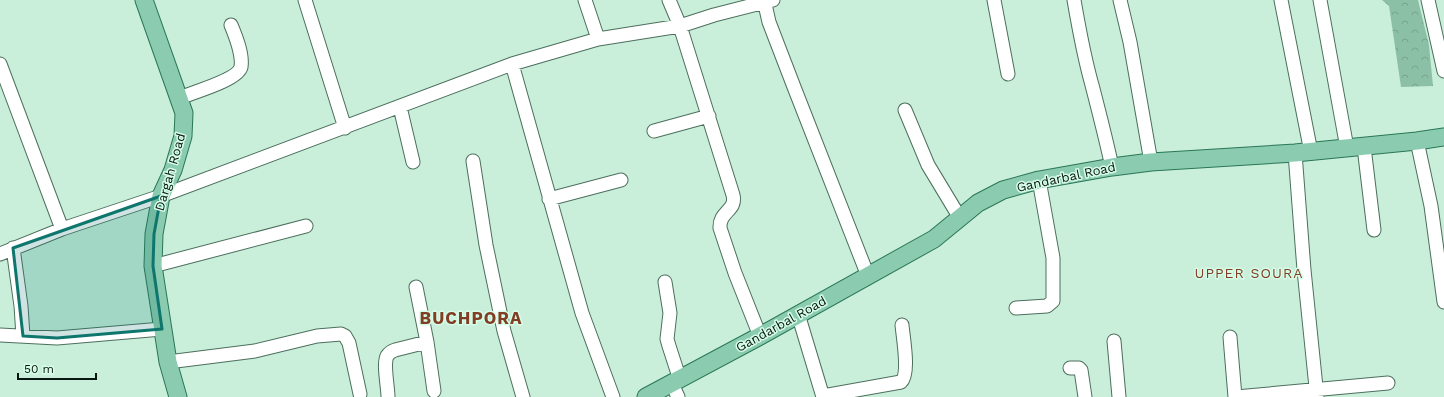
<svg xmlns="http://www.w3.org/2000/svg" width="1444" height="397" font-family="'Work Sans',sans-serif">
<style>
.forest{fill:url(#forest-crowns)}
.lines{fill:none;stroke-linecap:round;stroke-linejoin:round}
.minor-casing{stroke:#4c6f5d;stroke-width:15}
.major-casing{stroke:#2a7656;stroke-width:19}
.minor{stroke:#fff;stroke-width:13}
.major{stroke:#8bccb0;stroke-width:17}
.marked{fill:#0f766e;fill-opacity:0.2;stroke:#0f766e;stroke-width:3;stroke-linejoin:round}
.labels{text-anchor:middle;dominant-baseline:central;stroke-width:3;stroke-linejoin:round;paint-order:stroke}
.street-label{font-size:13px;fill:#081610;stroke:#d6fde8}
.neighbourhood-label{font-size:14px;letter-spacing:1px;fill:#813e24;stroke:#d6fde8}
.district-label{font-size:17px;font-weight:bold;letter-spacing:1px;fill:#813e24;stroke:#d6fde8}
</style>
<defs>
<pattern id="forest-crowns" width="20" height="18" patternUnits="userSpaceOnUse"><rect width="20" height="18" fill="#8cc0a6"/><path d="M2 6a3 3 0 1 1 6 0M12 15a3 3 0 1 1 6 0" fill="none" stroke="#77a48e"/></pattern>
</defs>
<rect width="100%" height="100%" fill="#c9efdb"/>
<path class="forest" d="M1382,0h36l11,45 4,41 -32,1 -12,-81z"/>
<g class="lines">
<defs>
<path id="minor" d="M305,0l40,128
M585,0l13,39
M669,0l11,26 53,169c4,16 -14,16 -13,33l15,45 25,63
M764,0l5,22 25,65 74,189
M994,0l14,74
M1074,0c5,29 10,57 18,85 7,27 14,54 20,82
M1120,0l10,42 21,120
M1281,0l30,152
M1320,0l27,148
M1428,0l16,71
M0,64l62,165
M512,64l70,249 31,84
M179,98c12,-5 59,-18 62,-31 2,-13 -5,-30 -10,-42
M400,107l13,55
M905,110l23,55 32,53
M654,131l55,-15
M1417,141l14,65 13,96
M1364,147l10,83
M1295,153l9,117 13,127
M473,161l13,84 18,86 19,66
M549,199l72,-19
M13,248l8,58 2,30
M0,254l62,-25 99,-33 351,-132 86,-25 82,-13 34,-11 59,-15
M153,266l153,-40
M665,282l5,31 -3,26 2,7 11,34
M416,287l11,55 7,49
M1016,308l31,-2 6,-5v-43l-14,-78
M798,314l25,83
M0,335l57,3 105,-9
M1230,337l5,60
M1114,341l5,56
M168,362l87,-11 62,-15 24,-2 4,2 4,7 11,51
M1070,368h9l2,2 4,27
M672,384l6,13
M823,396l78,-14c9,-8 2,-45 1,-57
M388,397c0,-10 -5,-33 -1,-41 2,-3 5,-5 8,-6l32,-8
M1236,397l152,-14"/>
<path id="major" d="M144,0l40,113 -1,23 -10,34 -12,26 -7,38 -1,32 15,96 10,35
M646,397l114,-61 174,-97 44,-36 25,-13 36,-10 73,-13 39,-5 144,-9 122,-12 27,-4"/>
</defs>
<use href="#minor" class="minor-casing"/>
<use href="#major" class="major-casing"/>
<use href="#minor" class="minor"/>
<use href="#major" class="major"/>
</g>
<path class="marked" d="M161,196l-7,38 -1,32 9,63 -105,9 -34,-2 -10,-88z"/>
<g class="labels">
<g class="street-label">
<text transform="translate(170 172) rotate(-74)">Dargah Road</text>
<text transform="translate(1066 177) rotate(-12)">Gandarbal Road</text>
<text transform="translate(781 324) rotate(-29)">Gandarbal Road</text>
</g>
<g class="neighbourhood-label">
<text x="1249" y="273">UPPER SOURA</text>
</g>
<g class="district-label">
<text x="471" y="318">BUCHPORA</text>
</g>
</g>
<path d="M18 373v6h78v-6" fill="none" stroke="#081610" stroke-width="2"/>
<text x="24" y="373" font-size="12" fill="#081610" stroke="#d6fde8" stroke-width="3" paint-order="stroke">50 m</text>
</svg>
